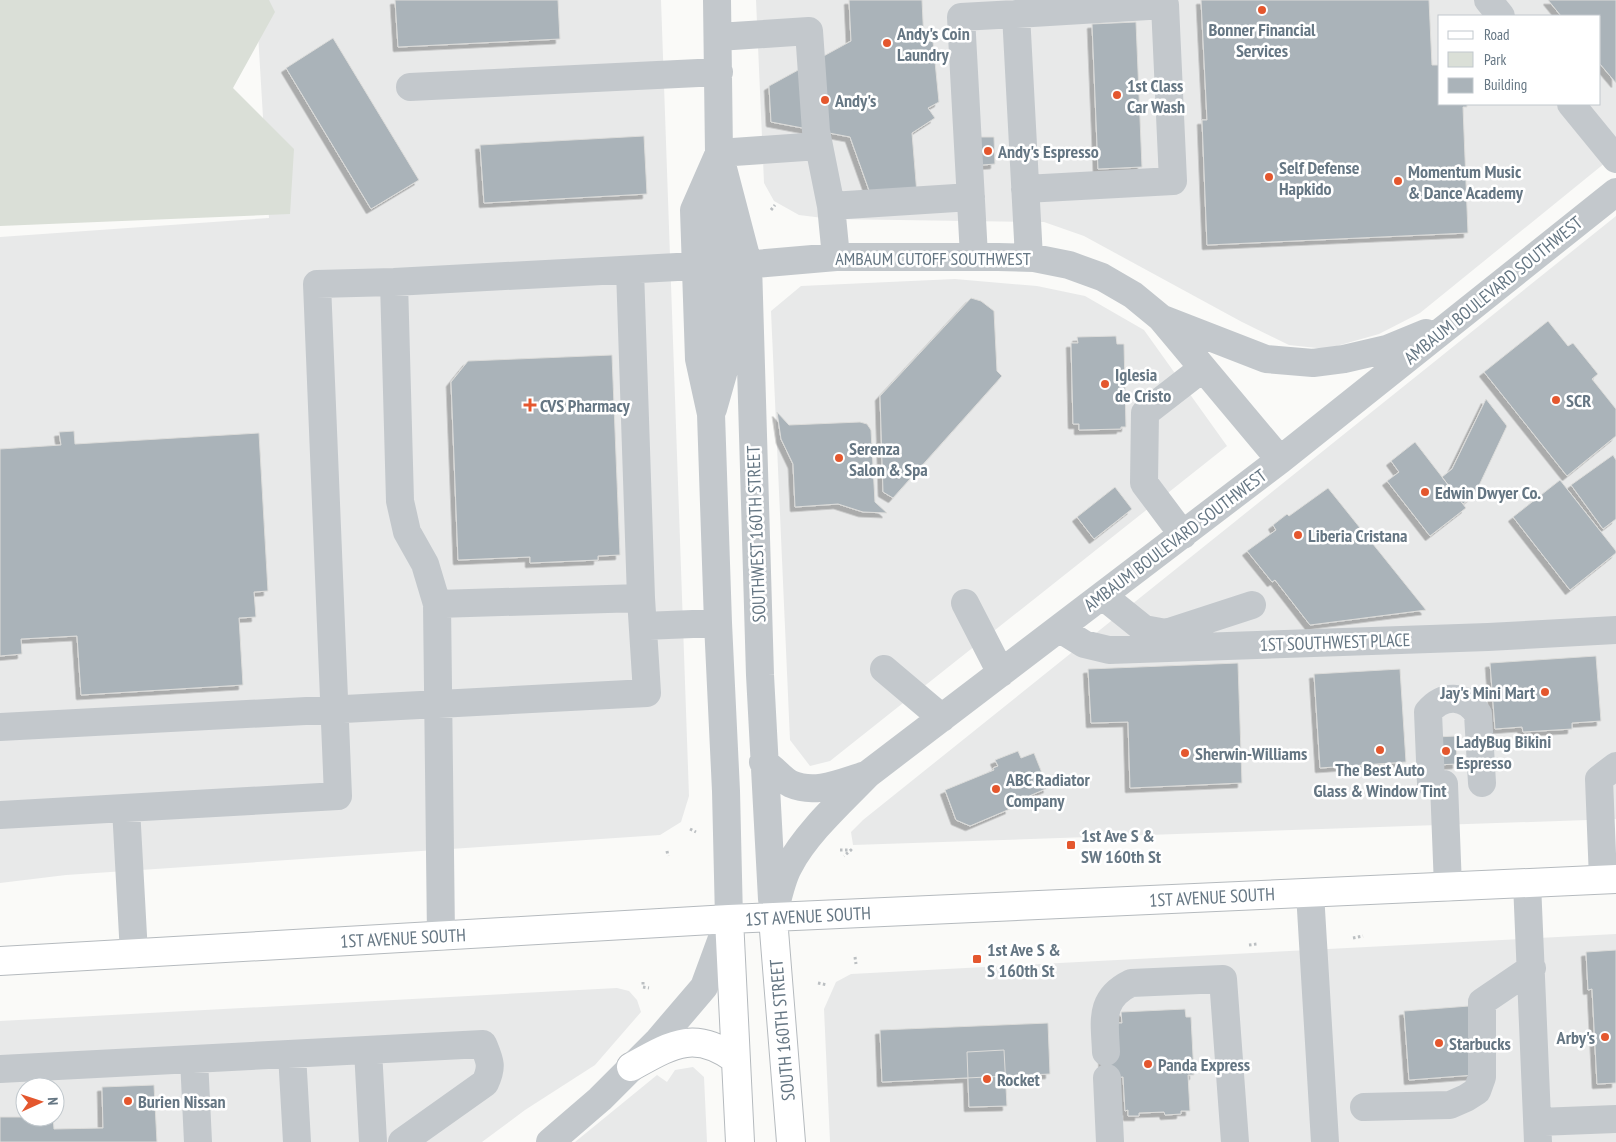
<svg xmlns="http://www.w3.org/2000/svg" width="1616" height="1142" font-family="'PT Sans Narrow',sans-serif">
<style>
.built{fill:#e8e9e9;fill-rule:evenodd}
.green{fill:#dadfd7}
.building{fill:#aab3b9;stroke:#dcdcda;filter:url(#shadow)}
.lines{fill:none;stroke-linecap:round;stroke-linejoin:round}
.major-casing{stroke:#b5babe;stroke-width:30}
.path{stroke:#bbbfc2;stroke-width:3;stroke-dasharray:2.5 2.5;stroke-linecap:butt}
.minor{stroke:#c3c8cc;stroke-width:28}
.major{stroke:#fff;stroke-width:28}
.poi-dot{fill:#e4572e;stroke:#fff;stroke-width:2}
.labels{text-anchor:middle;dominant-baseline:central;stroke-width:5;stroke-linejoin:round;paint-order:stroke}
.poi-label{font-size:18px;font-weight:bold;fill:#657683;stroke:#fff;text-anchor:start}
.street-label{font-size:18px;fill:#657683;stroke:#fff}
</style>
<defs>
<filter id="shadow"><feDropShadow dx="-4.5" dy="4.5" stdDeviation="0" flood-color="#0004"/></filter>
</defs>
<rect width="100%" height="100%" fill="#fafaf8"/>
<path class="built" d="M256,0h405l28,796 -8,26 -21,13 -594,40 -66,8v-646l269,-19z
M756,0h860v154l-196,159 -41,21 -53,15 -37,-4 -47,-23 -158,-86 -40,-14 -213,-3 -32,-4 -25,-14 -10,-18zM1440,16h160v88h-160z
M1616,216v603l-763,26 -2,-13 12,-12z
M955,279l82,7 48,10 59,34 83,116 -397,315 -20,5 -20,-26 -19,-429 30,-25z
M1616,934v208h-786l-6,-133 12,-27 15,-8z
M617,988l12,3 8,9 4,12 -46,53 -70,45 -43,32h-482v-121zM25,1087h30v30h-30z
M693,1067l11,10 3,65h-132l82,-67 10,7 8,-12z"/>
<path class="green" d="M0,0h269l6,12 -42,76 61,61 -4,65 -290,12z"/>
<path class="building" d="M395,0h163l2,39 -162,8z
M849,0h73l2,42 9,-1 6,61 -11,6 7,10 -23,15 5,61 -46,2 -21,-59 -79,-15 -2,-36 82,-45z
M1201,0h228l3,65h8v39h27v3h-4l5,126 -261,12 -5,-125h5z
M1548,0h68v83l-16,-19v-48h-39z
M1136,22l6,145 -44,2 -6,-145z
M333,38l86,142 -48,29 -85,-141z
M644,136l3,58 -163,9 -4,-58z
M980,137h14l1,27 -13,1z
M971,298l10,3 13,10 3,60 5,5 -109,122 -10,-6 -3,-96z
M1548,321l20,25 5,-3 25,31 -6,5 24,30v27l-49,40 -83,-104z
M1116,336l1,8h7l2,83h-5v2l-42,1v-6h-6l-2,-81h7l-1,-6z
M612,355l8,200 -22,1v4l-68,3v-6l-72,3 -7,-178 17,-21z
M1486,399l21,27 -32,68 -12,10 -21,-27 10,-8z
M777,412l12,13 71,-3 7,2 4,6 4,72 12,11 -24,-1 -25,-8 -43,3 -2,-43 -12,-25z
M74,431l1,13 184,-11 9,158 -14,1 2,25 -17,1 4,67 -162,10 -4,-59 -56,3 1,15 -22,2v-207l61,-4 -2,-13z
M1415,442l51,66 -36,28 -43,-55 12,-9 -8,-11z
M1613,455l3,5v59l-13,10 -32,-44z
M1560,480l56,71v2l-46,37 -57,-73z
M1115,487l17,22 -38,30 -17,-22z
M1328,488l98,122 -116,15 -35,-45 -3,2 -25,-31 29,-21 -3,-5 14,-11 2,2z
M1596,656l5,65 -29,2v6l-49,3 -1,-5 -27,2 -5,-66z
M1238,663l4,120 -112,5 -2,-66 -37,1 -3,-54z
M1400,669l6,93 -86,6 -6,-94z
M1456,736l1,28 -21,1v-28z
M1018,751l3,7 13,-5 14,35 -40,17 2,4 -40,17 -14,-6 -11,-30 49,-20 -1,-2 5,-2 -3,-6z
M1616,950v133l-19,1 -5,-95 -4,1 -2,-38z
M1469,1006l5,69 -65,5 -5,-69z
M1185,1009l1,8h5l3,58h-6l2,36h-9v3l-16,1 -1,-3 -25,1v3h-11v-6l-3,1 -2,-34 -19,1 -1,-25 13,-30h6l-1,-11z
M1048,1023l2,51 -168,8 -2,-52z
M1004,1050l3,56 -38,1 -2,-55z
M154,1085l3,57h-157v-25h53l1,12 49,-1 -1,-41z"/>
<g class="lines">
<defs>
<path id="major" d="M773,918l18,224
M729,919l11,223
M0,961l729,-42 887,-40
M631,1067c40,-22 63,-38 104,-8"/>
</defs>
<use href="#major" class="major-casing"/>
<path class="path" d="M771,210l4,-5
M690,829l6,3
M840,850h11l-7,6
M667,851l1,5
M1353,938l10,-2
M1249,945l8,-1
M855,957l1,7
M643,982v5l6,1
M818,983l9,2"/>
<path class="minor" d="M1488,0l13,16
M1016,14l149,-9 8,176 -148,8
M718,37l91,-6 7,100 15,75 5,51
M410,87l309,-15
M1571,104l45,55
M719,153l29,111 12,411 12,224
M719,153l100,-7
M831,206l140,-9
M974,256l-13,-239 55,-3 13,244
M720,267l116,-10h162l36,1 35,7 33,12 31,18 28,23 119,142
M394,282l6,219 7,31 18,32 12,40 4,332
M1163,319l103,40 47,4 31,-4 43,-10 39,-16
M713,409l13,-46 -8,-157 1,-53 -2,-153
M1183,535l-39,-52 1,-70 58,-45
M1103,596l41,33 22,4 86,-28
M965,603l36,70
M437,604l204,-6
M643,626l75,-3
M1060,629l24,15 25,6 379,-13 128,-7
M884,669l58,49
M0,727l647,-34 -6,-95 -11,-328
M763,762c11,6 18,17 28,22 25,11 51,-2 75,-9
M126,808l8,146
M0,815l338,-19 -21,-512 77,-2 302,-16
M1603,879l-4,-100 17,-13
M1527,883l11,259
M1448,887l-4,-103h-13l-3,-72c15,-18 37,-18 50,2l4,69
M1310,893l15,249
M773,918c4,-16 8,-38 16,-52 17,-33 53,-65 79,-92l412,-314 336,-268
M368,1050l5,92
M1106,1052c-1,-30 -8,-53 25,-69l92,-4 12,163
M292,1054l5,88
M194,1059l4,83
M0,1069l483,-25c7,17 10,22 2,39l-83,59
M1107,1078l3,64
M1364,1107l86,-2 16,-7 11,-7 5,-14v-75l50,-34
M1538,1122l78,-3
M550,1142l50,-43 57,-57 47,-55 25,-68 -3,-128 -8,-168 -7,-209 -12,-55 -5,-149 25,-57"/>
<use href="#major" class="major"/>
</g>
<g class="poi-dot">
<circle cx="1262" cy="10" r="5"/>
<circle cx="887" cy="43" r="5"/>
<circle cx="1117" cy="95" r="5"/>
<circle cx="825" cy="100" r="5"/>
<circle cx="988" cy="151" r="5"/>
<circle cx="1269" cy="177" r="5"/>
<circle cx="1398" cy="181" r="5"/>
<circle cx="1105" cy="384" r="5"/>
<circle cx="1556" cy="400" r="5"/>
<path d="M527.5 397.5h5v5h5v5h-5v5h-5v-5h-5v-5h5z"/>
<circle cx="839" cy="458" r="5"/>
<circle cx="1425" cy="492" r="5"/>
<circle cx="1298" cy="535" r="5"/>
<circle cx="1545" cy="692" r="5"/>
<circle cx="1380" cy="750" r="5"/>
<circle cx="1446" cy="751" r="5"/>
<circle cx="1185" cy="753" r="5"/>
<circle cx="996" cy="789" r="5"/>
<rect x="1066" y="840" width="10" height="10" rx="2.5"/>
<rect x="972" y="954" width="10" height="10" rx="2.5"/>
<circle cx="1605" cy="1037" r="5"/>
<circle cx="1439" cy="1043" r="5"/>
<circle cx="1148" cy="1064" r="5"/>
<circle cx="987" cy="1079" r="5"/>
<circle cx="128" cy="1101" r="5"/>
</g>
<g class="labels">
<g class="poi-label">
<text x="1262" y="29" text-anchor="middle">Bonner Financial<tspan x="1262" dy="21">Services</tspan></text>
<text x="897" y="33">Andy's Coin<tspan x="897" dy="21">Laundry</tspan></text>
<text x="1127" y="85">1st Class<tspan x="1127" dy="21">Car Wash</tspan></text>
<text x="835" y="100">Andy's</text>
<text x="998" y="151">Andy's Espresso</text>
<text x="1279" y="167">Self Defense<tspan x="1279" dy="21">Hapkido</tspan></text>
<text x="1408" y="171">Momentum Music<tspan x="1408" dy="21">&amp; Dance Academy</tspan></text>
<text x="1115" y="374">Iglesia<tspan x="1115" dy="21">de Cristo</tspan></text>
<text x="1566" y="400">SCR</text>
<text x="540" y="405">CVS Pharmacy</text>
<text x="849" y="448">Serenza<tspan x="849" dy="21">Salon &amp; Spa</tspan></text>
<text x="1435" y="492">Edwin Dwyer Co.</text>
<text x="1308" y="535">Liberia Cristana</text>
<text x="1535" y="692" text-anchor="end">Jay's Mini Mart</text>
<text x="1456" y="741">LadyBug Bikini<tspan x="1456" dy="21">Espresso</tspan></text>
<text x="1195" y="753">Sherwin-Williams</text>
<text x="1380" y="769" text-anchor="middle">The Best Auto<tspan x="1380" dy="21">Glass &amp; Window Tint</tspan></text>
<text x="1006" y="779">ABC Radiator<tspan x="1006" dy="21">Company</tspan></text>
<text x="1081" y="835">1st Ave S &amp;<tspan x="1081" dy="21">SW 160th St</tspan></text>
<text x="987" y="949">1st Ave S &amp;<tspan x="987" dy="21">S 160th St</tspan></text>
<text x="1595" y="1037" text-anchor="end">Arby's</text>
<text x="1449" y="1043">Starbucks</text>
<text x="1158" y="1064">Panda Express</text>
<text x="997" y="1079">Rocket</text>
<text x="138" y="1101">Burien Nissan</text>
</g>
<g class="street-label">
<text x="933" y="258">AMBAUM CUTOFF SOUTHWEST</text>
<text transform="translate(1493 290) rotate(-39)">AMBAUM BOULEVARD SOUTHWEST</text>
<text transform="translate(756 534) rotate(-92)">SOUTHWEST 160TH STREET</text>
<text transform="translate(1175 540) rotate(-37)">AMBAUM BOULEVARD SOUTHWEST</text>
<text transform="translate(1335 642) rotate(-2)">1ST SOUTHWEST PLACE</text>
<text transform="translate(1212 897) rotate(-3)">1ST AVENUE SOUTH</text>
<text transform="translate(808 916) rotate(-3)">1ST AVENUE SOUTH</text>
<text transform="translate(403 938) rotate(-3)">1ST AVENUE SOUTH</text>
<text transform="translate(782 1030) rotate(-95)">SOUTH 160TH STREET</text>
</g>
</g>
<rect x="1438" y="15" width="162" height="90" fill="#ffffff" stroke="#c1c8cd"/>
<rect x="1448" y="31" width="25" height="8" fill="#ffffff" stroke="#c1c8cd"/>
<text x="1484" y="40" font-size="15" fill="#657683">Road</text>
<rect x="1448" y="52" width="25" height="15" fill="#dadfd7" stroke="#c1c8cd"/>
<text x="1484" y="65" font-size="15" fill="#657683">Park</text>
<rect x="1448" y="78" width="25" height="15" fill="#aab3b9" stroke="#c1c8cd"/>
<text x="1484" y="90" font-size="15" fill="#657683">Building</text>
<g transform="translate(40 1102) rotate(87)"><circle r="24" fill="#ffffff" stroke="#c1c8cd"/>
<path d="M0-4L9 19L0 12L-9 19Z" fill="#e4572e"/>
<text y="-8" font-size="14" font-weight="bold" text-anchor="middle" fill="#657683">N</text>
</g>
</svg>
